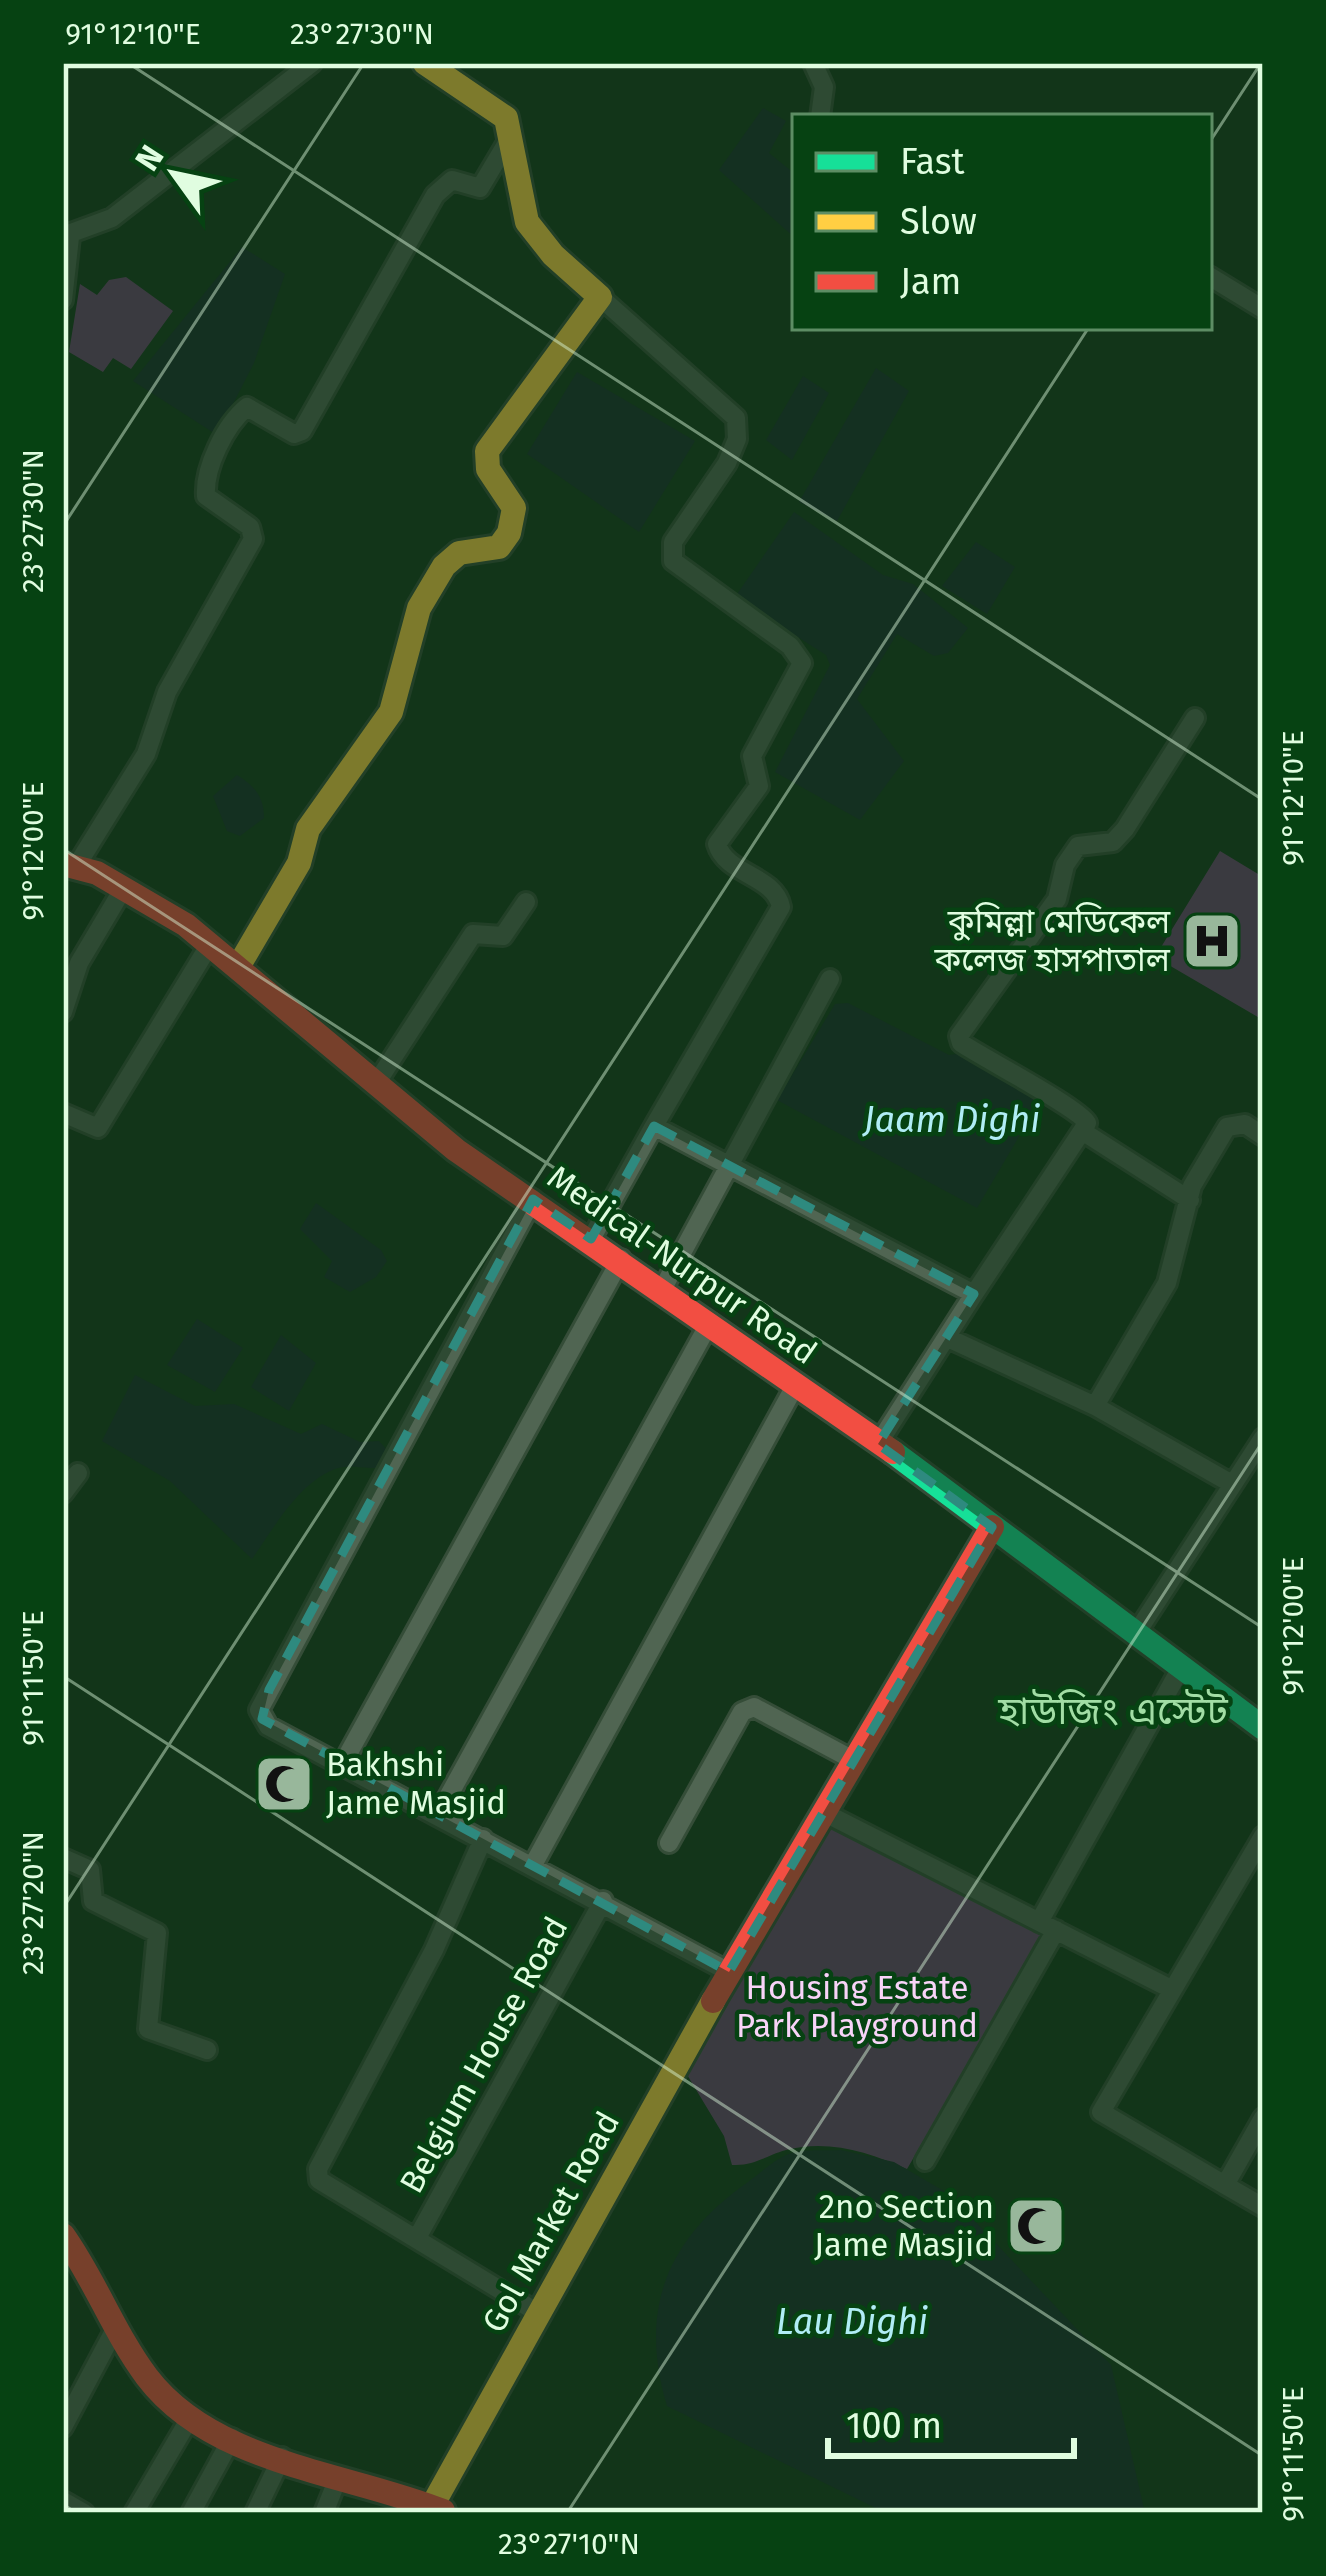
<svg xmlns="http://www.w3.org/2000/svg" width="1326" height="2576" font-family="'Fira Sans','Noto Sans Bengali',sans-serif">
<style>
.green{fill:#6c426f}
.water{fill:#172b2a}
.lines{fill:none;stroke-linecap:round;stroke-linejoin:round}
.street-casing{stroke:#354d38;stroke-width:24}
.fast-casing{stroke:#354d38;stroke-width:30}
.slow-casing{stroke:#354d38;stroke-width:30}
.jam-casing{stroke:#354d38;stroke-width:30}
.street{stroke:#506552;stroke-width:18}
.fast{stroke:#16e098;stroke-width:24}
.slow{stroke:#ffcf43;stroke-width:24}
.jam{stroke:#f24e42;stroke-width:24}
.marked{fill:none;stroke:#2e8a7f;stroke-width:9;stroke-dasharray:24 15;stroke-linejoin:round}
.ticks{fill:none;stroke:#e0fde0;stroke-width:3;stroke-opacity:0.45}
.labels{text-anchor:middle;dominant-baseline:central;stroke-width:9;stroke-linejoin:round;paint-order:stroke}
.poi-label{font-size:33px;fill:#e0fde0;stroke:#064212;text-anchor:end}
.street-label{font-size:33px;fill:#e0fde0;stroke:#064212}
.park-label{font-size:33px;fill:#f8d4f8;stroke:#064212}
.water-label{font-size:36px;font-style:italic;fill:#b0edf5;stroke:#064212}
.quarter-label{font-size:39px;fill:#a2dda5;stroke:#064212}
.neatline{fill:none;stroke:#e0fde0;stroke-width:4.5}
.ticks-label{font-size:30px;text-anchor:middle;fill:#e0fde0}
</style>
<rect width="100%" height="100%" fill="#13351a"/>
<path class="green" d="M126,277l47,34 -42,58 -18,-11 -10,14 -34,-20 11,-68 17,11 12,-15z
M1220,851l43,26v143l-108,-63z
M827,1818l218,115 -138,236c-38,-17 -79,-30 -121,-19 -22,6 -30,16 -54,15l-8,-29 -41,-68z"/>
<path class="water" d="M763,108l23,13 -17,32 26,21v64l-76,-68z
M242,247l43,27 -31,89 -37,72 -84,-54z
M876,368l33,23 -72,130 -38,-19z
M577,372l118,69 -56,91 -112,-78z
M803,376l26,17 -37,67 -26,-20z
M794,512l89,63 30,9 55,44 -20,25 -14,3 -37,-22 -40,65 47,62 -44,59 -85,-48 55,-107 -4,-10 -91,-58z
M976,542l39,25 -28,47 -45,-28z
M237,775c18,11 27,22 27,43l-24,18 -13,-5 -14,-35z
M848,1003l101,52 15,-2 77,46 -64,109 -200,-108 58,-96z
M316,1203l65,47 6,11 -11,16 -26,15 -26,-15 8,-16 -32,-32z
M197,1319l46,29 -28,44 -48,-27z
M281,1335l35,28 -27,48 -38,-24z
M135,1375l60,31 39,-2 67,30 21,-10 38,18 19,-1 11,12 -13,15c-11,0 -29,-3 -39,0 -39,13 -64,60 -86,91l-82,-78 -68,-40z
M841,2150l53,12 55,32 162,171 34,148h-259l-219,-107c-29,-97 0,-167 81,-224 12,-9 25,-21 38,-27 15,-7 39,-4 55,-5z"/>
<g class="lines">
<defs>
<path id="street" d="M813,63l11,24 -4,30
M63,236l49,-18 200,-155
M1209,276l54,33
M600,297l136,121 1,21 -10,24 -54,79v19l117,85 12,17 -50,93 7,30 -42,58c9,31 58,31 64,63l-127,219
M63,300l7,-63
M77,865l69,-111 21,-62 86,-153 -3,-12 -44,-31c-2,-28 19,-71 41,-89l47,27 8,-3 133,-236 17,-15 28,8 31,-52
M63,1012l16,-49 44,-74
M377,1082l96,-148 30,2 23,-34
M63,1113l35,15 112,-184
M1082,1131l5,-8c-8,-15 -102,-64 -126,-80l-2,-7 98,-137 8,-34 13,-19 35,-4 12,-13 70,-111
M533,1199l-274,511 9,16 461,246
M591,1239l63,-113 320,168 -96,150
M663,1288l167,-309
M974,1294l108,-163 108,69
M948,1338l147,68 137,78
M1095,1406l72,-123 25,-97 35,-59 18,-3 18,12
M63,1493l15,-20
M1137,1632l126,-194
M342,1765l279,-506
M825,1813l346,176
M438,1815l272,-493
M483,1839l-49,111 -116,219 1,11 219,133
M669,1843l73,-131 12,-5 101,54
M63,1858l27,12 3,31 64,32 -9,96 59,21
M533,1865l263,-481
M1039,1922l143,-256
M1263,2118l-38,67 38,22
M925,2161l131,-231
M1225,2185l-124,-73 162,-276
M417,2238l186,-337
M63,2427l51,-96
M63,2501l21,12
M134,2513l56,-95
M191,2513l41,-75
M255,2513l27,-56
M324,2513l14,-35"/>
<path id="fast" d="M893,1452l370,276"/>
<path id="slow" d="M238,967l61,-104 9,-34 83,-117 28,-104 25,-42 15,-13 40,-6 10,-14 5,-25 -26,-39 -1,-18 113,-154 -47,-42 -26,-33 -21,-104 -81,-55
M432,2506l281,-505"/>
<path id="jam" d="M63,864l34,9 89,52 270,225 437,302
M713,2001l279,-474
M63,2235c32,45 51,98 84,142 66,87 201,96 296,134"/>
</defs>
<use href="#street" class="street-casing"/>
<use href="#fast" class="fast-casing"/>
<use href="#slow" class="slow-casing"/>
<use href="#jam" class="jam-casing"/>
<use href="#street" class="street"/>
<use href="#fast" class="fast"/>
<use href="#slow" class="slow"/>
<use href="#jam" class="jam"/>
</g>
<path d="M0 0H1326V2576H0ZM654,1126l320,168 -96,150 114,83 -263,445 -467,-253 7,-29 264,-491 58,40z" fill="#13351a" fill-opacity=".55" fill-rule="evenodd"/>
<path class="marked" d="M654,1126l320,168 -96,150 114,83 -263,445 -467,-253 7,-29 264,-491 58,40z"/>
<path class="ticks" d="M128,63l1135,737M1209,143l52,-80M63,526l301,-463M63,849l1200,779M63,1676l1200,780M63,1908l1026,-1581M63,2504l13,9M567,2513l696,-1072"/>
<defs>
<symbol id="hospital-square" viewBox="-11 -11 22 22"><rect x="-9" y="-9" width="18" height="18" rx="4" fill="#98b79b" stroke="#064212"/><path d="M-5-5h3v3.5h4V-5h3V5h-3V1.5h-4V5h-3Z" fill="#111"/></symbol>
<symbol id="mosque-square" viewBox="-11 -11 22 22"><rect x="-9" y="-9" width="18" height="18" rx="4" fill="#98b79b" stroke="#064212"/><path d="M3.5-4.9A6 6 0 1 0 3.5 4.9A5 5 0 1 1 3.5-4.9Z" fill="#111"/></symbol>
</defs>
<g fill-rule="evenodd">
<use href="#hospital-square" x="1179" y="908" width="66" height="66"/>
<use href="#mosque-square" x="251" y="1751" width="66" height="66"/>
<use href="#mosque-square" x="1003" y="2193" width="66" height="66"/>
</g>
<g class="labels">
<g class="poi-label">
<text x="1170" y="922">কুমিল্লা মেডিকেল<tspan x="1170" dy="38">কলেজ হাসপাতাল</tspan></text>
<text x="326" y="1765" text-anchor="start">Bakhshi<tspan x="326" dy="38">Jame Masjid</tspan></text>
<text x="994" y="2207">2no Section<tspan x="994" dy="38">Jame Masjid</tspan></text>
</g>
<g class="street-label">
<text transform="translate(682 1265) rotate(35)">Medical-Nurpur Road</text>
<text transform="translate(484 2055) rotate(-61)">Belgium House Road</text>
<text transform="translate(551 2222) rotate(-61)">Gol Market Road</text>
</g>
<g class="park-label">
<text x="857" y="1988">Housing Estate<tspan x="857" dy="38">Park Playground</tspan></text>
</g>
<g class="water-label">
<text x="952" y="1120">Jaam Dighi</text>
<text x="852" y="2322">Lau Dighi</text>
</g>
<g class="quarter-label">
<text x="1113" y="1711">হাউজিং এস্টেট</text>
</g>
</g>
<rect width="1326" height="2576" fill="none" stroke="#064212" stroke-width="132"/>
<rect x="792" y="114" width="420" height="216" fill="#064212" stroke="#5d8d64" stroke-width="3"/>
<rect x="816" y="153" width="60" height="18" fill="#16e098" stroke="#5d8d64" stroke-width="3"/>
<text x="900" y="174" font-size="36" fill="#e0fde0">Fast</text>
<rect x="816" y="213" width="60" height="18" fill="#ffcf43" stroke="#5d8d64" stroke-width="3"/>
<text x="900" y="234" font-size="36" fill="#e0fde0">Slow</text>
<rect x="816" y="273" width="60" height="18" fill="#f24e42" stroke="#5d8d64" stroke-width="3"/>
<text x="900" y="294" font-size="36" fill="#e0fde0">Jam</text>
<g transform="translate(174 174) rotate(303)" stroke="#064212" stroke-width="9" paint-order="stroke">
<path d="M0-9L21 45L0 30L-21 45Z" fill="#e0fde0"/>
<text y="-18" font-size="33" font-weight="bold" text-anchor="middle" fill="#e0fde0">N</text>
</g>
<path d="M828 2438v18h246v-18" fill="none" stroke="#e0fde0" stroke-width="6"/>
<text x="846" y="2438" font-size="36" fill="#e0fde0" stroke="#064212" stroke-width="9" paint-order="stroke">100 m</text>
<rect x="66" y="66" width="1194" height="2444" class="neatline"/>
<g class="ticks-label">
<text x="133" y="44">91°12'10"E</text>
<text x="362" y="44">23°27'30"N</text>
<text transform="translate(33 521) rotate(-90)" y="10">23°27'30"N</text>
<text transform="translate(1293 798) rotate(-90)" y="10">91°12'10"E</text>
<text transform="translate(33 851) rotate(-90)" y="10">91°12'00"E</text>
<text transform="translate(1293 1626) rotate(-90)" y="10">91°12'00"E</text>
<text transform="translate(33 1678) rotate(-90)" y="10">91°11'50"E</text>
<text transform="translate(33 1903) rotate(-90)" y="10">23°27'20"N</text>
<text transform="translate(1293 2454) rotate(-90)" y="10">91°11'50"E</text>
<text x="569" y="2554">23°27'10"N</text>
</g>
</svg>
